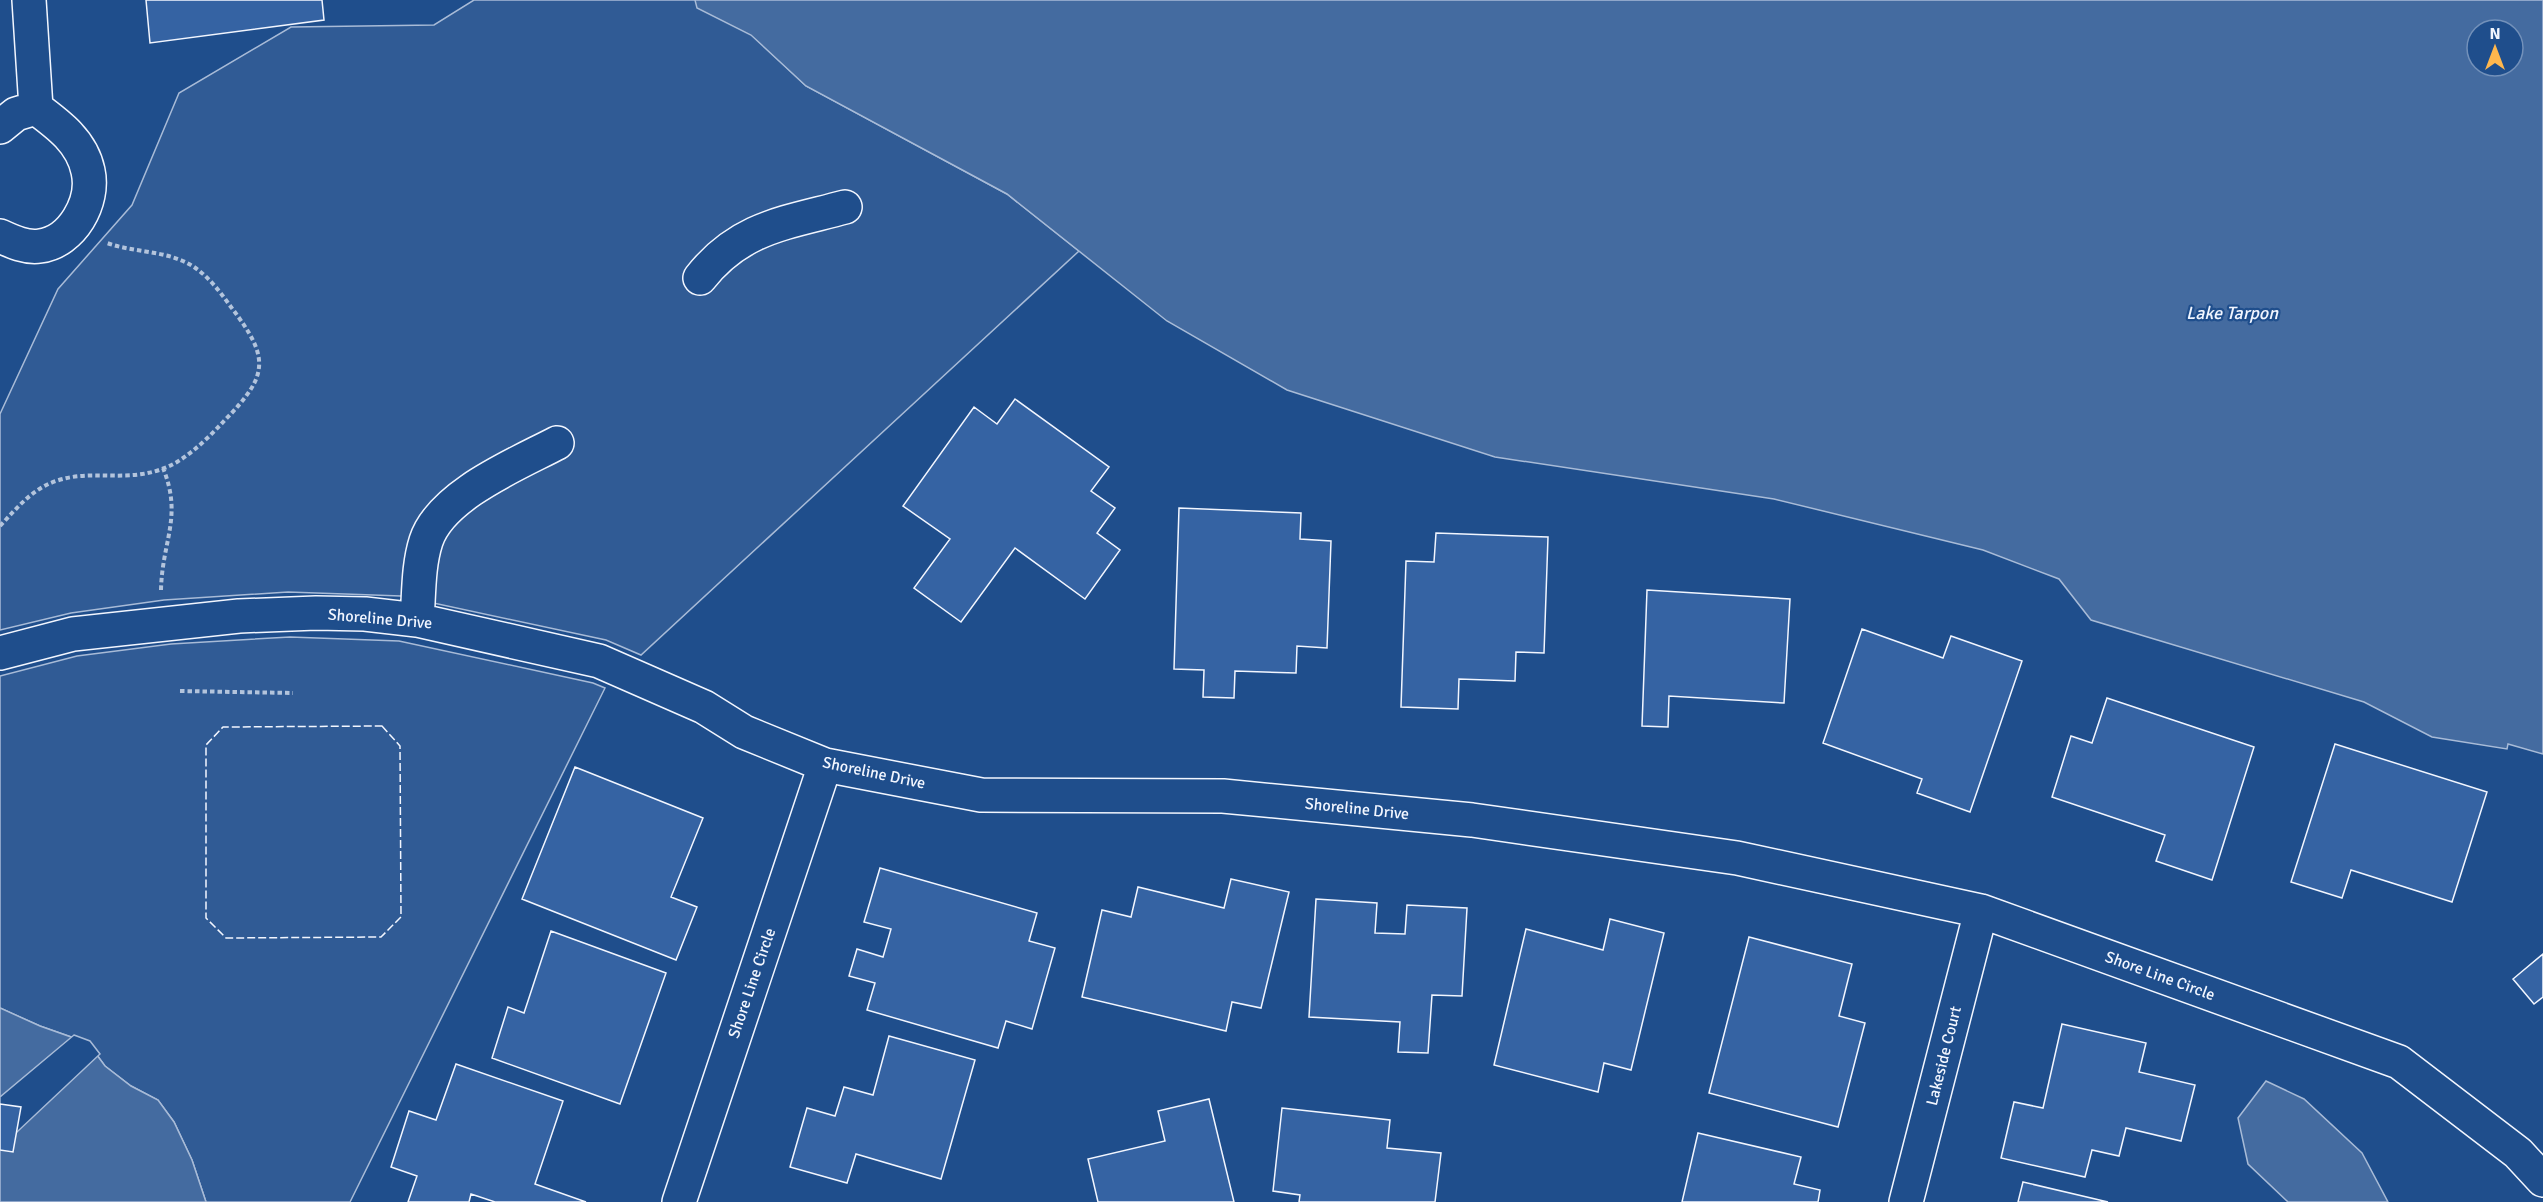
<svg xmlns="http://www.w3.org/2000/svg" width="2543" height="1202" font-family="Signika,sans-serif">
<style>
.built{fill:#305b95;stroke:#a8bbd7;stroke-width:1.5}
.water{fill:#446ba0;stroke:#a8bbd7;stroke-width:1.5;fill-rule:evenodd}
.pier{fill:#1f4e8c;stroke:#a8bbd7;stroke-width:1.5}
.building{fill:#3563a3;stroke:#f2f6ff;stroke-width:1.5}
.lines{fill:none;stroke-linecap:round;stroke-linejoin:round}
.minor-casing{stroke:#f2f6ff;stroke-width:36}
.path{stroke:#b3c4dc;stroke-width:4;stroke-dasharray:4.5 3;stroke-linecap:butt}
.minor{stroke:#1f4e8c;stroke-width:33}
.fence{stroke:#f2f6ff;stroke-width:1.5;stroke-dasharray:8 3;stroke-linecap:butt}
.labels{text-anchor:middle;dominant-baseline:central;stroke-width:4.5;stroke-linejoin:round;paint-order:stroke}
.street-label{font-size:16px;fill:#f2f6ff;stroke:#1f4e8c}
.water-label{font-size:18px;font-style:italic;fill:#f2f6ff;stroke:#1f4e8c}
</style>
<rect width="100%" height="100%" fill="#1f4e8c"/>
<path class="built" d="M474,0h241l91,86 201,108 72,57 -438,404 -35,-15 -205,-44 -113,-4 -124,8 -93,13 -71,17v-216l58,-125 74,-84 47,-112 112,-66 143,-2z
M290,637l109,4 194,42 12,5 -255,514h-144l-14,-42 -18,-38 -16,-22 -27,-14 -26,-20 -17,-23 -48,-17 -40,-18v-332l77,-20 94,-12z"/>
<path class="water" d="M695,0h1848v754l-35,-10 -1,5 -75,-12 -68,-35 -273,-82 -32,-41 -76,-29 -209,-51 -279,-42 -208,-67 -120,-69 -160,-127 -201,-108 -55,-51 -54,-27zM2477,30h36v36h-36z
M0,1008l40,18 48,17 17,23 26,20 27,14 16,22 18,38 14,42h-206z
M2266,1081l38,18 58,54 26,49h-100l-40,-38 -10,-46z"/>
<path class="pier" d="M74,1035l16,6 10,13 -83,78 -17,-21v-14z"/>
<path class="building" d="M146,0h176l2,20 -174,23z
M1015,399l94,68 -18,24 24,17 -18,25 23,17 -35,49 -70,-51 -54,74 -47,-34 36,-49 -47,-33 71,-99 23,17z
M1179,508l122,5 -1,26 31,2 -4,107 -30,-2 -1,27 -61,-2 -1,27 -31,-1 1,-27 -30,-1z
M1436,533l112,4 -4,116 -28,-1 -1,29 -56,-2 -1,30 -57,-2 5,-146 28,1z
M1647,590l143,9 -6,104 -115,-7 -1,31 -26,-1z
M1862,629l81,29 8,-22 71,25 -52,151 -53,-19 5,-14 -99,-36z
M2107,698l147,49 -42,133 -56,-19 9,-26 -113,-38 19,-61 21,7z
M2335,744l152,48 -35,110 -101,-32 -9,28 -51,-16z
M575,767l128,51 -32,79 26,10 -21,53 -154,-61z
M880,868l157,45 -8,28 26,7 -23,81 -26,-8 -8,27 -131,-38 8,-27 -26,-7 8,-27 26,8 8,-28 -27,-7z
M1231,879l58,13 -28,116 -29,-6 -6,29 -144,-34 20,-87 29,7 7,-30 86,21z
M1316,899l61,4 -2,30 30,1 2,-29 60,3 -5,88 -30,-1 -4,58 -30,-1 2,-30 -91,-5z
M1610,919l54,14 -33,137 -27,-7 -6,29 -104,-27 32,-136 77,21z
M551,931l115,42 -46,131 -128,-46 16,-51 16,6z
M1749,937l103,27 -13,52 26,7 -27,104 -129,-34z
M2543,954v43l-9,7 -21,-25z
M2062,1024l84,19 -7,29 56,13 -14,56 -55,-13 -7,28 -27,-6 -7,27 -84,-19 13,-56 29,6z
M889,1036l86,24 -34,119 -85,-25 -9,29 -57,-16 17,-59 28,8 9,-29 29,8z
M456,1064l107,37 -28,83 51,18h-91l-24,-8 -2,8h-61l9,-26 -26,-9 18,-56 27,9z
M1209,1099l25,103h-136l-10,-43 77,-18 -7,-30z
M0,1104l21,3 -8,45 -13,-2z
M1282,1108l108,12 -3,28 54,5 -6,49h-136l1,-7 -27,-4z
M1698,1133l103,24 -7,27 26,6 -2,12h-136z
M2023,1182l85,20h-90z"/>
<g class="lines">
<defs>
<path id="minor" d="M29,0l7,108
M0,127l16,-13 20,-6
M0,236c13,6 26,12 40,10 32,-4 55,-44 48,-75 -6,-29 -29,-46 -52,-63
M700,278c40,-51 86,-55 145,-71
M417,620c2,-26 1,-54 9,-79 15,-46 91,-77 131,-98
M0,653l73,-19 166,-18 77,-3 49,1 52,6 182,41 105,46 40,25 81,33 156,30 242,1 249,24 265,38 244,53 418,151 119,91 25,27
M679,1202l146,-437
M1906,1202l75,-291"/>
</defs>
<use href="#minor" class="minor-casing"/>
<path class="path" d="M0,526c17,-18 32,-37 56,-45 40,-14 77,6 121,-19 18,-11 34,-27 48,-42 44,-45 45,-62 6,-113 -10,-14 -22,-30 -37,-40 -26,-17 -59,-14 -87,-24
M161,590c1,-49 22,-73 2,-122
M180,691l113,2"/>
<use href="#minor" class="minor"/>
<path class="fence" d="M382,726l18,20 1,171 -20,20 -155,1 -20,-20v-173l17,-18z"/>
</g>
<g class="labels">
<g class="street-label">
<text transform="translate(380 619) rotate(5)">Shoreline Drive</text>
<text transform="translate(874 773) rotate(12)">Shoreline Drive</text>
<text transform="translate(1357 809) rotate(6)">Shoreline Drive</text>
<text transform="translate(2160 976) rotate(20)">Shore Line Circle</text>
<text transform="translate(752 983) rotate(-71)">Shore Line Circle</text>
<text transform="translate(1944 1056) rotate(-76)">Lakeside Court</text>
</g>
<g class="water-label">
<text x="2232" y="313">Lake Tarpon</text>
</g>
</g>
<g transform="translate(2495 48)"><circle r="28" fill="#1f4e8c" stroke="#7391ba" stroke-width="1.5"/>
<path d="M0-4.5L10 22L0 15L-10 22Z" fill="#ffb74d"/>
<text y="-9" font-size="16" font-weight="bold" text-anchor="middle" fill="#f2f6ff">N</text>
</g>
</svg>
